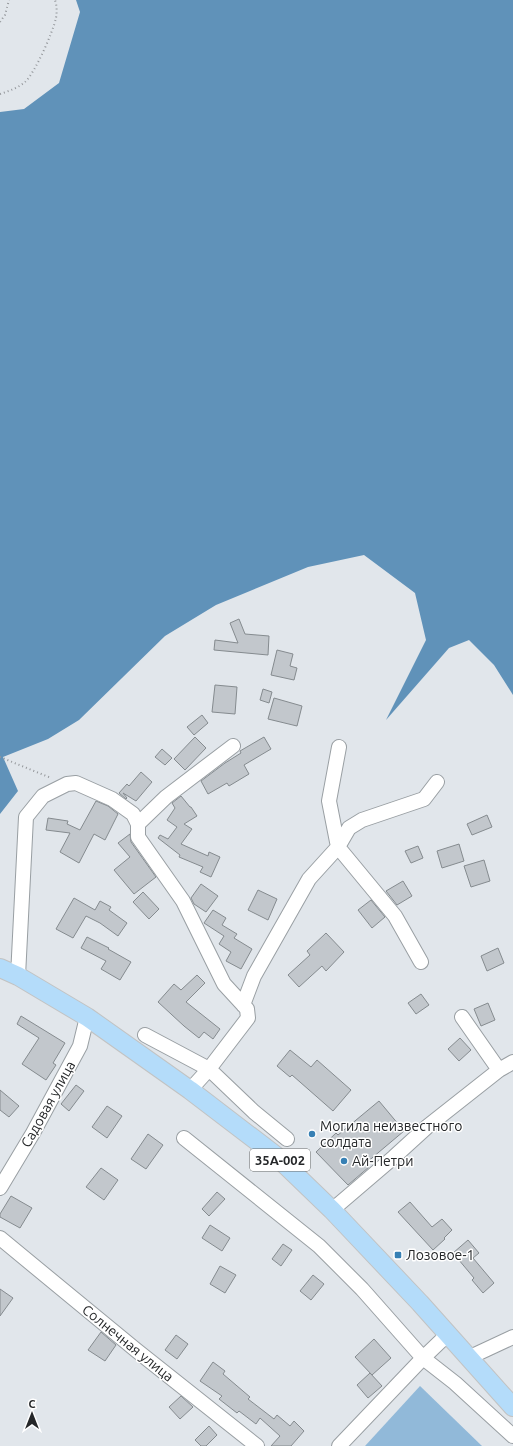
<svg xmlns="http://www.w3.org/2000/svg" width="513" height="1446" font-family="Ubuntu,sans-serif">
<style>
.green{fill:#91b9d9}
.water{fill:#6092b9}
.building{fill:#c2c7cc;stroke:#858b8f}
.lines{fill:none;stroke-linecap:round;stroke-linejoin:round}
.minor-casing{stroke:#999fa3;stroke-width:16}
.major-casing{stroke:#c2c3c3;stroke-width:20}
.path{stroke:#94979b;stroke-width:2;stroke-dasharray:1 3;stroke-linecap:butt}
.minor{stroke:#fff;stroke-width:14}
.major{stroke:#b4dcfa;stroke-width:18}
.poi-dot{fill:#3780b4;stroke:#fff;stroke-width:1.5}
.labels{text-anchor:middle;dominant-baseline:central;stroke-width:3;stroke-linejoin:round;paint-order:stroke}
.shield{fill:#fff;stroke:#666869;stroke-width:1}
.shield-label{font-size:13px;font-weight:bold;fill:#252729}
.street-label{font-size:14px;fill:#252729;stroke:#fff}
.poi-label{font-size:14px;fill:#252729;stroke:#fff;text-anchor:start}
</style>
<rect width="100%" height="100%" fill="#e1e6eb"/>
<path class="green" d="M420,1386l62,60h-117z"/>
<path class="water" d="M76,0h437v695l-19,-30 -25,-25 -20,8 -63,72 40,-80 -11,-47 -51,-38 -56,12 -92,38 -51,31 -86,84 -31,19 -45,18 15,34 -18,23v-702l24,-3 35,-26 21,-71z"/>
<path class="building" d="M239,619l6,15 24,2 -1,19 -54,-5 1,-10 23,3 -8,-20z
M277,650l16,4 -3,12 7,2 -3,12 -23,-5z
M215,685l22,2 -2,27 -23,-2z
M263,689l9,3 -3,11 -9,-3z
M274,698l28,8 -5,20 -29,-7z
M202,715l6,8 -14,12 -7,-8z
M195,737l11,11 -21,22 -11,-11z
M264,737l7,12 -27,16 5,9 -20,12 -2,-3 -19,11 -7,-13 24,-18 16,-10 -1,-2z
M162,749l10,9 -7,7 -10,-8z
M141,772l11,10 -16,19 -13,-8 4,5 -1,1 -7,-6 8,-9 2,2z
M181,796l9,11h1l6,9 -13,8 8,5 -11,15 27,12 1,-4 11,5 -9,20 -11,-5 3,-5 -24,-10 1,-2 -22,-17 2,-3 8,4 9,-12 -10,-7 8,-12 -3,-5z
M96,801l12,5 10,8 -13,26 -11,-6 -15,29 -19,-11 10,-19 -24,-3 2,-12 20,3 -1,3 13,6z
M487,815l5,12 -20,8 -5,-11z
M130,834l1,8 25,35 -22,17 -20,-24 16,-13 -12,-14z
M459,844l5,17 -22,7 -5,-17z
M418,846l5,12 -12,5 -6,-12z
M484,860l6,21 -19,6 -7,-21z
M403,881l9,15 -15,9 -11,-14z
M201,884l17,12 -12,16 -12,-8 -3,-6z
M258,890l19,9 -9,21 -20,-10z
M143,892l16,17 -10,10 -16,-17z
M74,898l21,12 5,-9 11,6 -2,3 18,13 -9,13 -18,-13 -14,-7 -13,22 -17,-9z
M371,900l14,17 -13,11 -14,-18z
M213,910l13,8 -4,7 15,9 -3,4 18,11 -11,20 -15,-8 5,-9 -12,-8 5,-8 -20,-13z
M326,933l18,19 -18,19 -4,-5 -23,21 -11,-12 22,-20 -3,-4z
M87,937l22,11 -1,1 23,13 -11,18 -19,-11 5,-8 -25,-13z
M498,948l6,15 -17,8 -6,-15z
M197,975l8,8 -19,19 34,27 -7,10 -9,-7 -5,6 -15,-12 -26,-24 16,-18 7,6z
M421,994l8,11 -13,9 -8,-11z
M488,1003l7,17 -14,6 -7,-17z
M21,1016l44,27 -12,20 3,2 -10,15 -24,-16 17,-26 -22,-14z
M460,1038l11,12 -12,11 -11,-12z
M290,1050l21,17 6,-7 34,30 -18,21 -41,-36 -2,2 -13,-11z
M76,1085l8,6 -15,20 -8,-7z
M0,1090l19,16 -10,11 -9,-7z
M379,1101l25,30 -38,32 3,4 -21,18 -32,-33 20,-19 2,2z
M107,1106l15,10 -15,22 -15,-11z
M148,1134l15,11 -17,24 -15,-10z
M101,1168l17,12 -14,20 -18,-13z
M217,1192l8,7 -16,17 -7,-7z
M11,1196l21,12 -12,20 -20,-11v-3z
M410,1202l22,25 10,-8 10,11 -8,8 1,1 -12,11 -35,-38z
M210,1225l20,13 -8,13 -20,-13z
M468,1240l11,13 -6,5 21,25 -11,10 -11,-13 2,-2 -21,-25z
M283,1244l9,6 -11,16 -9,-7z
M220,1266l16,9 -11,18 -15,-9z
M313,1275l11,9 -13,16 -11,-9z
M0,1289l13,9 -13,18z
M101,1332l15,13 -11,16 -17,-11z
M176,1335l12,9 -11,15 -12,-9z
M374,1339l17,19 -19,17 -17,-18z
M213,1362l12,9 -2,3 27,23 -2,2 26,20 3,-4 13,11 4,-5 10,10 -13,15h-20l9,-10 -20,-18 -4,6 -17,-13 -2,2 -18,-14 3,-3 -22,-15z
M370,1373l12,13 -14,12 -11,-13z
M181,1396l12,11 -13,12 -11,-12z
M209,1426l8,9 -11,11h-5l-6,-6z"/>
<g class="lines">
<defs>
<path id="minor" d="M339,747l-10,54 9,46 57,69 26,46
M138,824l28,-27 67,-51
M18,976l8,-159 17,-21 24,-12 9,-1 36,16 21,15 5,10v13l45,64 41,83 23,25 1,9 -39,51 -19,21
M243,1005l11,-29 55,-97 29,-32 11,-19 13,-8 62,-21 13,-17
M462,1017l37,53
M145,1035l64,34 45,43 33,27
M184,1138l135,108 43,43 61,69 32,25 58,53
M0,1188l33,-55 47,-87 7,-29
M332,1210l62,-53 34,-31 71,-56 14,-8
M0,1238l136,112 121,96
M468,1358l45,-21
M339,1446l84,-88 25,-24"/>
<path id="major" d="M0,968l18,8 69,41 103,73 85,65 57,55 88,93 93,104"/>
</defs>
<use href="#minor" class="minor-casing"/>
<use href="#major" class="major-casing"/>
<path class="path" d="M0,22l5,-7 4,-15
M0,94c9,-3 18,-6 25,-12 10,-9 28,-50 31,-64 1,-6 1,-12 -1,-18
M0,757l51,21"/>
<use href="#minor" class="minor"/>
<use href="#major" class="major"/>
</g>
<g class="poi-dot">
<circle cx="312" cy="1134" r="4"/>
<circle cx="344" cy="1161" r="4"/>
<rect x="394" y="1251" width="8" height="8" rx="2"/>
</g>
<g class="labels">
<rect class="shield" x="250" y="1149" width="60" height="22" rx="3"/>
<g class="shield-label">
<text x="280" y="1160">35А-002</text>
</g>
<g class="street-label">
<text transform="translate(48 1104) rotate(-61)">Садовая улица</text>
<text transform="translate(128 1343) rotate(39)">Солнечная улица</text>
</g>
<g class="poi-label">
<text x="320" y="1126">Могила неизвестного<tspan x="320" dy="16">солдата</tspan></text>
<text x="352" y="1161">Ай-Петри</text>
<text x="406" y="1255">Лозовое-1</text>
</g>
</g>
<g transform="translate(32 1414)" stroke="#ffffff" stroke-width="3" paint-order="stroke">
<path d="M0-3L7 15L0 10L-7 15Z" fill="#252729"/>
<text y="-6" font-size="11" font-weight="bold" text-anchor="middle" fill="#252729">С</text>
</g>
</svg>
